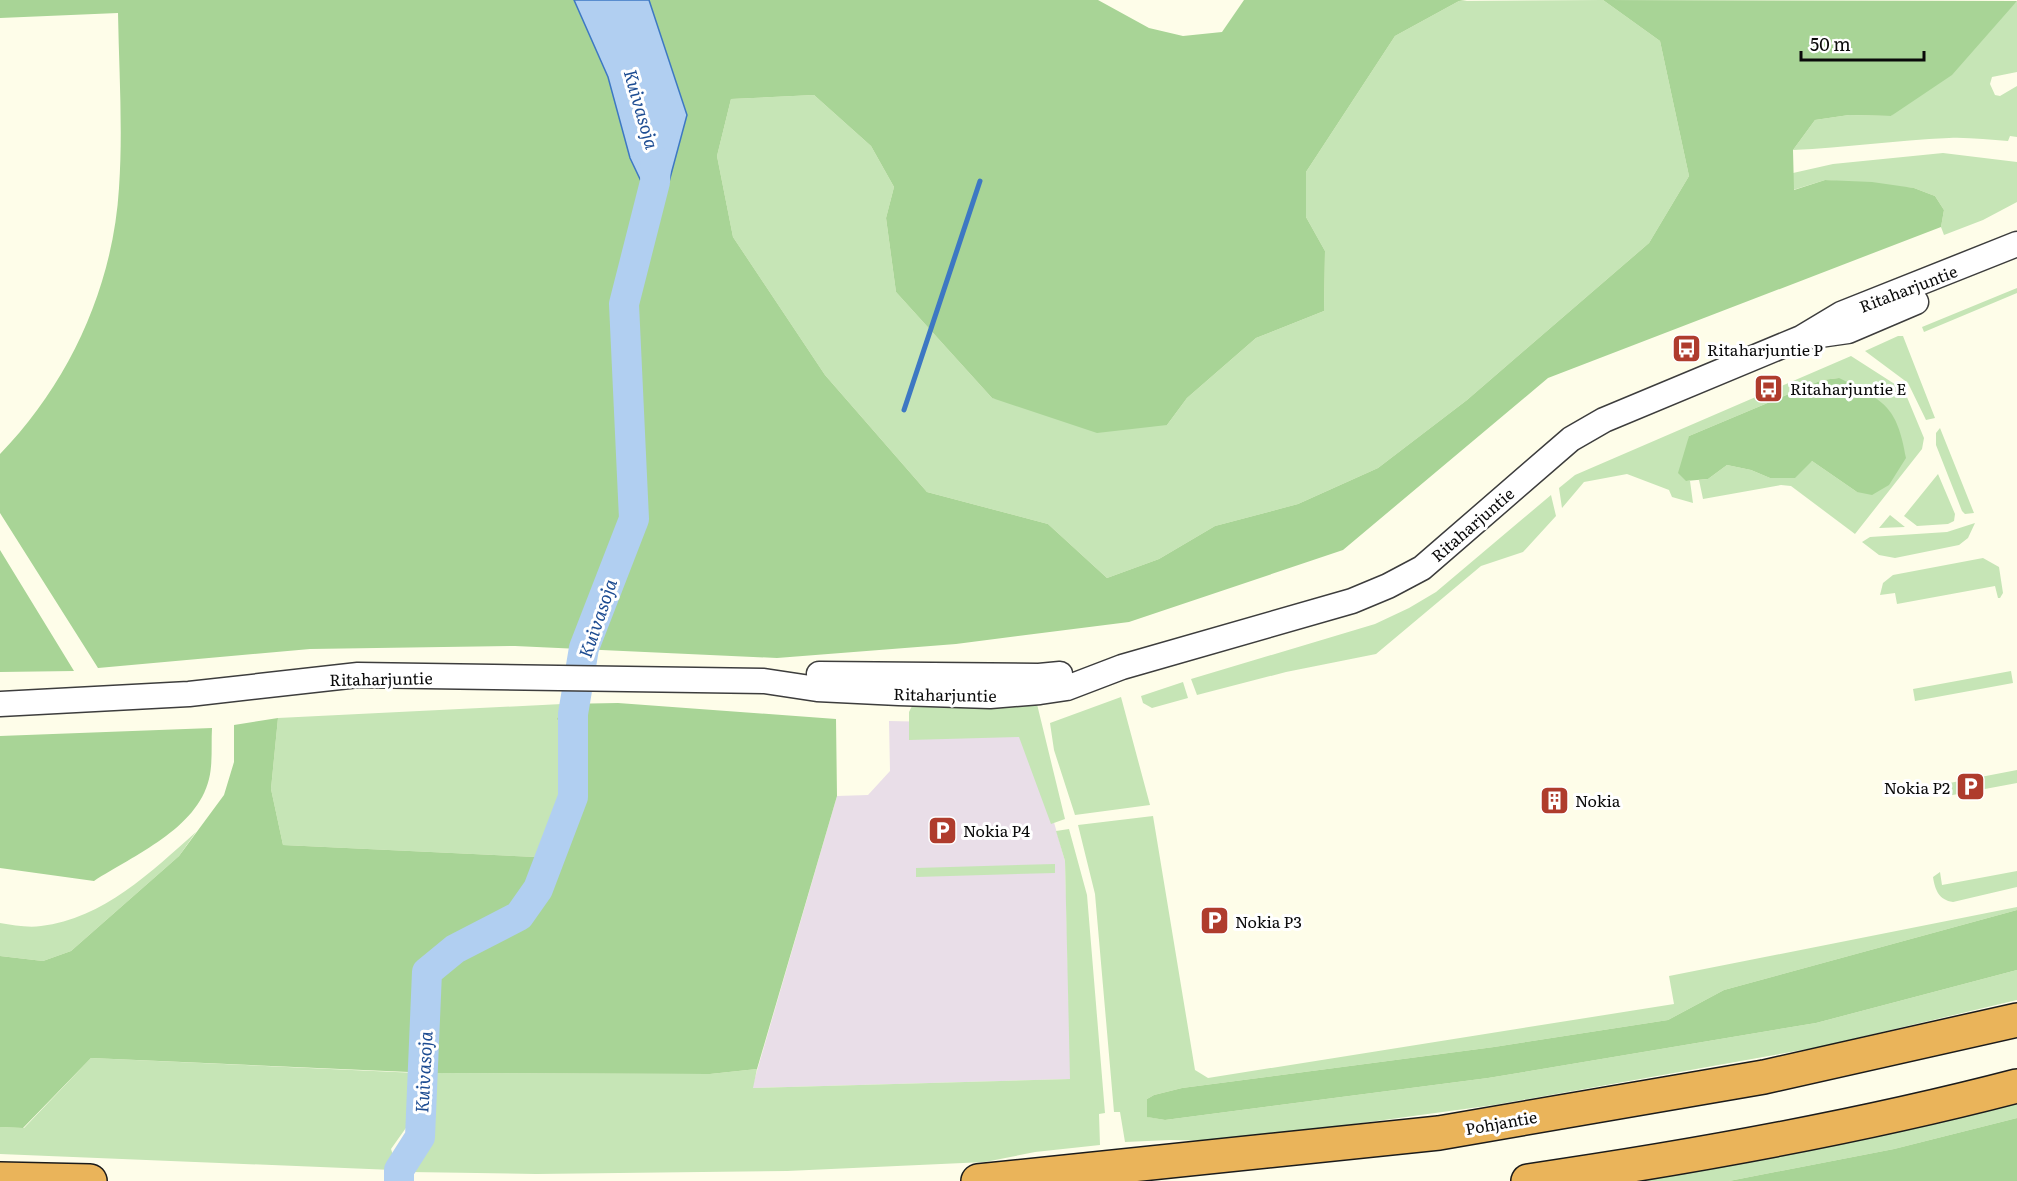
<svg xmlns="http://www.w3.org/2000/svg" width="2017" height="1181" font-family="Literata,serif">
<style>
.industrial{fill:#e9dee8}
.green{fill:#c6e5b6}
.forest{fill:#a8d496}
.water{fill:#b1cff1;stroke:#3d78c3;stroke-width:1.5}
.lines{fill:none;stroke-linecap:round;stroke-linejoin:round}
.stream{stroke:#3d78c3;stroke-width:5}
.river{stroke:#b1cff1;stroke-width:30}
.tertiary-casing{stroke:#3d3d3d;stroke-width:27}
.motorway-casing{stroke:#1b1b1b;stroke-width:36}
.tertiary{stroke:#fff;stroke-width:24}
.motorway{stroke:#eab45a;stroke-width:33}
.labels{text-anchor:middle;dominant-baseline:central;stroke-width:6;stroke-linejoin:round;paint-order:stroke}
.street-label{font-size:16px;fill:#0a0a0a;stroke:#fff}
.poi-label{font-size:16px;fill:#0a0a0a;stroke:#fff;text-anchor:start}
.water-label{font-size:18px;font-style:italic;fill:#1d4c92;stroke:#fff}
</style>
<rect width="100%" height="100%" fill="#fefde9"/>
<path class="industrial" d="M889,721l137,3 39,137 6,218 -319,9 85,-292 31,-1 22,-24z"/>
<path class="green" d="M1603,0l57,41 29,135 -40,67 -182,157 -89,68 -80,36 -83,22 -56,33 -52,19 -59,-54 -121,-32 -102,-117 -92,-138 -16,-81 14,-57 83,-4 57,51 23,41 -8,31 10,74 96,106 175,27 20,-27 69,-60 68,-27 1,-60 -19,-34v-45l89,-136 64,-35z
M2017,1v71l-25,5 -2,7 5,11 5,1 17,-10v51l-7,-1 -2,5c-19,-1 -40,-4 -59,-3 -53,2 -104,10 -156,12l22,-30 34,-5 42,1z
M1943,153l74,9v40l-34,18 -39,15 -3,-8 3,-17 -9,-14 -21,-8 -89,-8 -32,10v-17l40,-9z
M2017,288v5l-93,39 -2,-5z
M1898,336h5l32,82 -9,2 -18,-37 -43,-32z
M1851,356l53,34 20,48 -2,11 -67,85 -64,-48 -10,-1 -78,14 -4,-19 9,-1 19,-14 24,5 19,8 42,-17 45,31 -18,-114 -17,2 -133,56 -3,45h4l3,22 -21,-6 -3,-7 -42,-16 -43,8 -22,26 -3,-20 16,-13z
M1940,428l34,85 -9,1 -3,-3 -26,-66v-12z
M1938,474l17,40 -1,7 -6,3 -31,2 -13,-10z
M1551,495l5,21 -33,36 -42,14 -105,88 -90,18 -89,23 -6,-16 184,-55 34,-16 27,-16z
M1890,515l15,12 -26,1z
M1975,523l-7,15 -9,7 -64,13 -16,-3 -17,-13 8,-5 77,-5z
M1983,558l16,9 4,26 -3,5h-2l-3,-12 -98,18 -2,-11 -15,2 3,-12 10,-8z
M2011,671l2,12 -98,18 -2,-12z
M1183,682l5,16 -36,10 -9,-5 -2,-7z
M1121,697l29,108 -75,10 -21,-65 -4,-27z
M1036,700l29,119 -14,5 -32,-87 -110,3v-28l5,-10z
M562,704l-5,15 5,9 -2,65 -23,64 -254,-12 -12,-56 7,-71z
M2017,770v13l-75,14 -3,-12z
M1153,816l42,254 13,8 466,-74 -5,-28 348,-69v3l-293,80 -56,30 -174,27 -312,41 -28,7 -7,4 1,18 17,3 323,-42 328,-55 201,-53v30l-198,47 -325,58 -265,36 -59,-1 -45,2 -5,-30h-6l-19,-218 -17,-69z
M1069,829l18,66 18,218 -6,1 1,31 -65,7 -50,10 -198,9 -251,3 -126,-2 1,-13 11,-12 2,-8 8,-66 278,1 47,-5 -4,19 317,-9 -5,-218 -9,-30z
M196,832l-17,24 -108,95 -28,10 -43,-5v-33c13,2 28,5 41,3 62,-7 111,-55 155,-94z
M1055,864v9l-139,4v-9z
M2017,871v16l-64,15c-14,-2 -18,-12 -20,-25l7,-5 2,13z
M91,1058l326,15 -9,52 -17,24 3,9 -1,12 -393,-16v-27l24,1z
M2017,1102v16l-123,31 -165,32h-104z"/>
<path class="forest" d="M0,0h574l34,77 22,81 29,60 28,-103 -38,-115h449l51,28 34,8 39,-4 22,-32h223l-8,1 -64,35 -89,136v45l19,34 -1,60 -68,27 -69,60 -20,27 -70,8 -105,-35 -96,-106 -10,-74 8,-31 -23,-41 -57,-51 -83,4 -14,57 16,81 92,138 102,117 121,32 59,54 52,-19 56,-33 83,-22 80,-36 89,-68 182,-157 40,-67 -29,-135 -57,-41 414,1 -65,74 -61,41 -42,-1 -34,5 -22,30 1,40 31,-10 47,2 42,6 21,8 9,14 -3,17 -393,151 -205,172 -214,72 -173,22 -179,14 -262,-12 -205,3 -212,19 -98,-155v-59c69,-71 113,-167 119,-266 4,-58 0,-117 -1,-175l-118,5z
M1839,378c45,23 58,27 67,80l-17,27 -17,10 -15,-3 -45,-31 -17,17h-25l-19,-8 -24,-5 -19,14 -22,2 -8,-8 11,-37 133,-56z
M0,550l74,121 -74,1z
M618,703l218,16 1,77 -80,273 -47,5 -278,-1 -341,-15 -68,70 -23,-1v-171l43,5 28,-10 108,-95 45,-61 10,-33v-37l44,-7 -7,71 12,56 254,12 23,-64 2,-65 -5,-9 5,-15z
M212,728c-1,16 1,35 -3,51 -12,50 -75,76 -115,102l-94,-13v-132z
M2017,910v60l-201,53 -328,55 -323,42 -18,-3v-18l7,-4 28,-7 312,-41 174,-27 56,-30z
M2017,1118v63h-288l165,-32z"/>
<path class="water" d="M574,0h75l38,115 -28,104 -29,-61 -22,-81z"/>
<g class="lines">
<path class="stream" d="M904,410l76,-229"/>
<path class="river" d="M399,1181v-11l21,-33 7,-165 28,-23 64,-33 19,-27 35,-92v-83l11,-66 50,-129 -10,-215 31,-122 1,-21"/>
<defs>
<path id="tertiary" d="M1813,336l35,-5 68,-29
M819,674l220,2 21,-2
M0,704l189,-10 169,-19 406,6 53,8 82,4 91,3 50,-4 27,-4 55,-21 230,-66 36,-15 34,-18 149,-129 33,-19 197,-82 40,-24 176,-70"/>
<path id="motorway" d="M0,1179l90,2
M978,1181l461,-48 325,-56 253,-57
M1528,1181c165,-24 328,-53 489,-95"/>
</defs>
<use href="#tertiary" class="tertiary-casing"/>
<use href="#motorway" class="motorway-casing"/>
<use href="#tertiary" class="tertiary"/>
<use href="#motorway" class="motorway"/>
</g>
<defs>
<symbol id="bus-square" viewBox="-11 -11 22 22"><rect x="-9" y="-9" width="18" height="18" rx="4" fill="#af3c2d" stroke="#fff"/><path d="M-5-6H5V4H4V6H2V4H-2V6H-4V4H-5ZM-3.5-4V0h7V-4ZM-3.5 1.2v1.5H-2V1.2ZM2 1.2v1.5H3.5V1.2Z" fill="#fff"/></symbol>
<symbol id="parking-square" viewBox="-11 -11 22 22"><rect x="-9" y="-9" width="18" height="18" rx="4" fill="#af3c2d" stroke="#fff"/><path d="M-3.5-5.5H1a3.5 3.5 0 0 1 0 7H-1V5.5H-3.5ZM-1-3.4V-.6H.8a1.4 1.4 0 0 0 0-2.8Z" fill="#fff"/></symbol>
<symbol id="building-square" viewBox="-11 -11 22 22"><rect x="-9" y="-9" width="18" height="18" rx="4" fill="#af3c2d" stroke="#fff"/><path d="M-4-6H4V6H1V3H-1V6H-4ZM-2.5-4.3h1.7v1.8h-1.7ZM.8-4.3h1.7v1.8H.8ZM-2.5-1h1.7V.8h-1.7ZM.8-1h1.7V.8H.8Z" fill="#fff"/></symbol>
</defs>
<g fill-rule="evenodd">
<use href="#bus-square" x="1670" y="332" width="33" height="33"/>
<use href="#bus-square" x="1752" y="372" width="33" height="33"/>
<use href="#parking-square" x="1954" y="770" width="33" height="33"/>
<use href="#building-square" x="1538" y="784" width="33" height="33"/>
<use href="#parking-square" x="926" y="814" width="33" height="33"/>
<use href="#parking-square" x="1198" y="904" width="33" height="33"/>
</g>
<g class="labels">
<g class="street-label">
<text transform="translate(1908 288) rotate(-21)">Ritaharjuntie</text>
<text transform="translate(1472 524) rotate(-41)">Ritaharjuntie</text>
<text transform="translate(381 678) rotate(-1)">Ritaharjuntie</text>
<text transform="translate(945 694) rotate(1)">Ritaharjuntie</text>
<text transform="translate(1501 1122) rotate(-10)">Pohjantie</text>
</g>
<g class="poi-label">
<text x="1707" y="349">Ritaharjuntie P</text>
<text x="1790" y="388">Ritaharjuntie E</text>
<text x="1950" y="787" text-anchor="end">Nokia P2</text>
<text x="1575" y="800">Nokia</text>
<text x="963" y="830">Nokia P4</text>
<text x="1235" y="921">Nokia P3</text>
</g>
<g class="water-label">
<text transform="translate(642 109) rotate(74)">Kuivasoja</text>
<text transform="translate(597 618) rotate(-71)">Kuivasoja</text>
<text transform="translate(423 1072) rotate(-87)">Kuivasoja</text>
</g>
</g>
<path d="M1801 51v9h123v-9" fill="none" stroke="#0a0a0a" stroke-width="3"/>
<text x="1810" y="51" font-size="18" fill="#0a0a0a" stroke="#ffffff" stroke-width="4.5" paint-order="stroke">50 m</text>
</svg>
